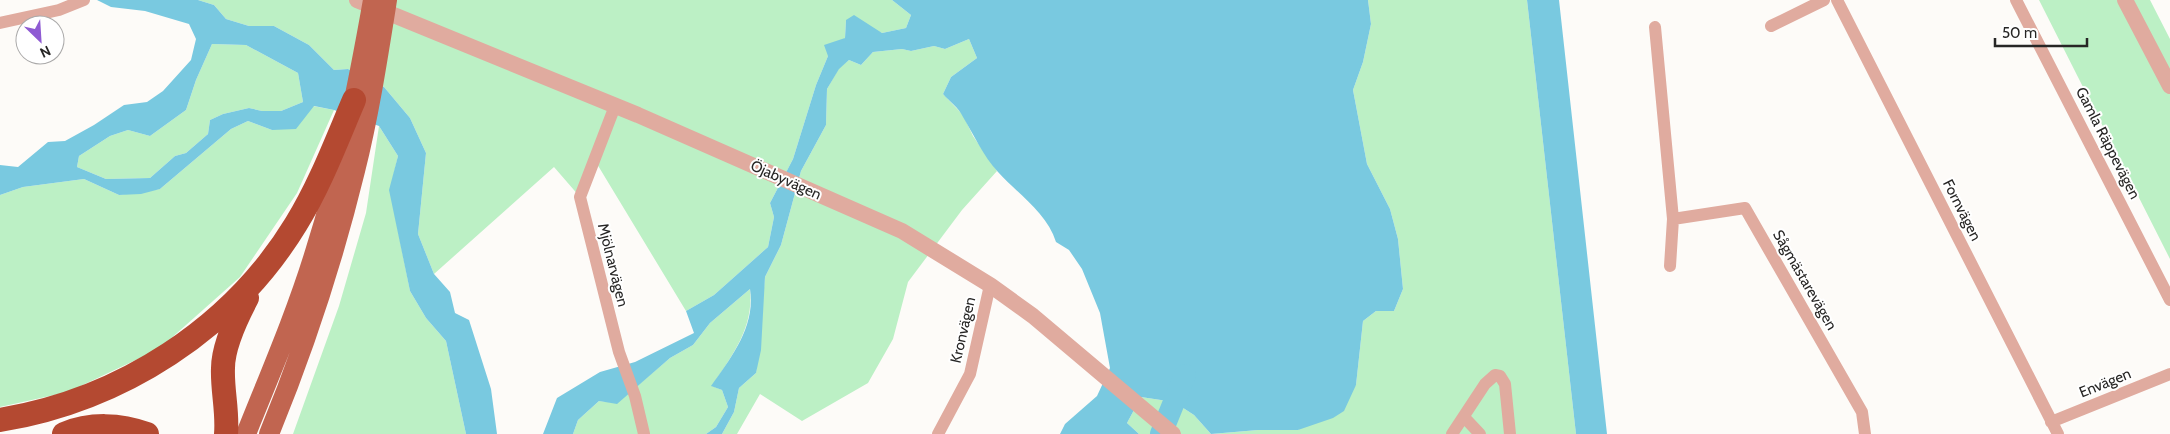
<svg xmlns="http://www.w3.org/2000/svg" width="2170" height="434" font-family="Cabin,sans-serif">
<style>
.green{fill:#bcf0c5}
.water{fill:#79c9e0;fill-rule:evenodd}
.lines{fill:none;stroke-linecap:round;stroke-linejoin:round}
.river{stroke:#79c9e0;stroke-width:22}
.minor{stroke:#e0ab9f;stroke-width:12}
.tertiary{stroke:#e0ab9f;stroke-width:16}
.primary{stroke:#c16550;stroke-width:20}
.motorway{stroke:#b44931;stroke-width:24}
.labels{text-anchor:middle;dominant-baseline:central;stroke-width:4;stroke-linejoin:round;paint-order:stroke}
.street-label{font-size:15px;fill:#272625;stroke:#fff}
</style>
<rect width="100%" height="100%" fill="#fdfbf8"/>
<path class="green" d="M198,0h694l19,15 -5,13 -24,5 -36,-13 -1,18 -17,18 -12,29 -23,74 -23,44 4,14 -6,30 -54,48 -28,16 -92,-152 -14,38 -26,-30 -120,107 -16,-40 8,-81 -16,-35 -26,-31 -36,-18 -14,1 -25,-25 -35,-19h-25l-23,-7 -12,-14z
M1368,0h159l49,434h-365l47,-4h40l58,-45 7,-64 13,-10h18l9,-22 -5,-50 -8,-30 -23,-45 -14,-74 10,-28 8,-38z
M2039,0h111l20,39v220z
M969,39l8,19 -26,19 -8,17 20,21 10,21 24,35 -35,39 -54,72 -15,57 -25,44 -66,38 -42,-27 -23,40h-15l12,-22 5,-24 17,-15 9,-96 16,-32 20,-74 25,-46 1,-36 12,-21 10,-8 12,5 12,-13 29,-3 9,2 23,-5 11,3z
M212,44l34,1 52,28 5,29 -22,9h-19l-13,-3 -26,6 -13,6 -2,14 -22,19 -11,3 -25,22 -44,1 -29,-12 2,-11 31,-20 18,-6 22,6 36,-26 10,-30z
M313,106l21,4 -37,83 -57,84 -81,72 -91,43 -68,15v-212l23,-8 61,-8 35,16 41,-6 71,-60 17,-8 24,9z
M379,126l19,30 -8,34 20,101 16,27 20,23 20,93h-173l46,-128 27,-93z
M750,289c4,39 -18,66 -38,97l10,4 6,17 -12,20 -10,7h-133l5,-14 21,-19 18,2 53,-45 23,-13 17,-22z
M1141,397l33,5 20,13 17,19h-72l-12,-11z"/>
<path class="water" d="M97,0h101l16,5 12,14 23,7h25l35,19 25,25 14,-1 36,18 26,31 16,35 -8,81 16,40 16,18 5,21 14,7 22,69 6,45h-31l-20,-93 -20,-23 -16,-27 -21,-101 9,-34 -19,-30 -45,-16 -20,-4 -18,23 -24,1 -24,-9 -17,8 -71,60 -19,5 -22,1 -35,-16 -61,8 -23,8v-30l18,2 30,-25 17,-1 29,-16 30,-20 23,-3 16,-11 28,-31 5,-21 -7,-15 -44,-13 -34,-4zM212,44l34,1 52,28 5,29 -22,9h-19l-13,-3 -26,6 -13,6 -2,14 -22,19 -11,3 -25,22 -44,1 -29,-12 2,-11 31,-20 18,-6 22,6 36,-26 10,-30z
M892,0h476l3,24 -8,38 -10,28 14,74 23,45 8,30 5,50 -9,22h-18l-13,10 -7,64 -12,26 -11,7 -35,12h-40l-47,4 -17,-19 -20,-13 -33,-5 -14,26 12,11h-79l5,-10 32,-28 13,-28 -10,-55 -18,-44 -13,-19 -13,-8c-9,-29 -38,-48 -58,-70 -15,-16 -24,-37 -35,-55 -4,-9 -14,-16 -20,-23l8,-17 26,-19 -8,-19 -24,10 -11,-3 -23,5 -9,-2 -29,3 -12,13 -12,-5 -10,9 -12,20 -1,36 -25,46 -20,74 -16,32 -4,73 -5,23 -17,15 -5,24 -12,22h-16l10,-7 12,-20 -6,-17 -11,-4c20,-28 45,-60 39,-97l-40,34 -17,22 -23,13 -53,46 -18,-3 -21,19 -5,14h-30l14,-36 43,-26 35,-10 59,-29 -8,-22 28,-16 54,-48 6,-30 -4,-14 23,-44 23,-74 12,-29 -4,-11 21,-7 1,-18 8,-5 28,18 24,-5 5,-13z
M1527,0h32l48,434h-31z"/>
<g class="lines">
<path class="river" d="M1161,434l24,-59"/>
<path class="minor" d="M1837,0l221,434
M2016,0l154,300
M0,23l59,-13 25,-10
M1771,26l53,-26
M1655,27l18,192 -3,47
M615,106l-35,91 39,155 16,44 9,38
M1673,219l72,-11 117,204 3,22
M1464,417l16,17
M2051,422l119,-48
M938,434l32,-60 20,-89
M1452,434l33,-50 10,-9 5,1 5,8 5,50"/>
<path class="tertiary" d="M357,0l281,115 264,116 88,54 43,31 140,118
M2125,0l45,86"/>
<path class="primary" d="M246,434c24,-60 50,-120 69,-182 26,-82 43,-167 58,-252
M269,434c35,-85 64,-173 86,-263 14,-56 23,-114 32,-171"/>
<path class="motorway" d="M0,420c121,-20 232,-91 296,-196 24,-39 40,-82 58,-124
M64,434c26,-11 56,-10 83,0
M226,434c2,-23 -4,-44 -3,-66 0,-22 14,-51 24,-70"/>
</g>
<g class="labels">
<g class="street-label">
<text transform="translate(2108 143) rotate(63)">Gamla Räppevägen</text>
<text transform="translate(786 180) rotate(24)">Öjabyvägen</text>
<text transform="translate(1962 210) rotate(63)">Fornvägen</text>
<text transform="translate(613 265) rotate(76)">Mjölnarvägen</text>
<text transform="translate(1805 280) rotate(60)">Sågmästarevägen</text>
<text transform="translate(963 330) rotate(-77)">Kronvägen</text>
<text transform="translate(2105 383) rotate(-22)">Envägen</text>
</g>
</g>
<g transform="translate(40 40) rotate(155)"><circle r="24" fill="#ffffff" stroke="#a9a8a8"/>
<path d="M0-4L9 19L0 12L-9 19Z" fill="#8f5bd3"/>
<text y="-8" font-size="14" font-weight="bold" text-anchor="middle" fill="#272625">N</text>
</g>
<path d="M1995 38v8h92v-8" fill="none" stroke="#272625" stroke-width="2.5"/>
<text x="2002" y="38" font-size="15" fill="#272625" stroke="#ffffff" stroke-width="4" paint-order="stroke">50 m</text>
</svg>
